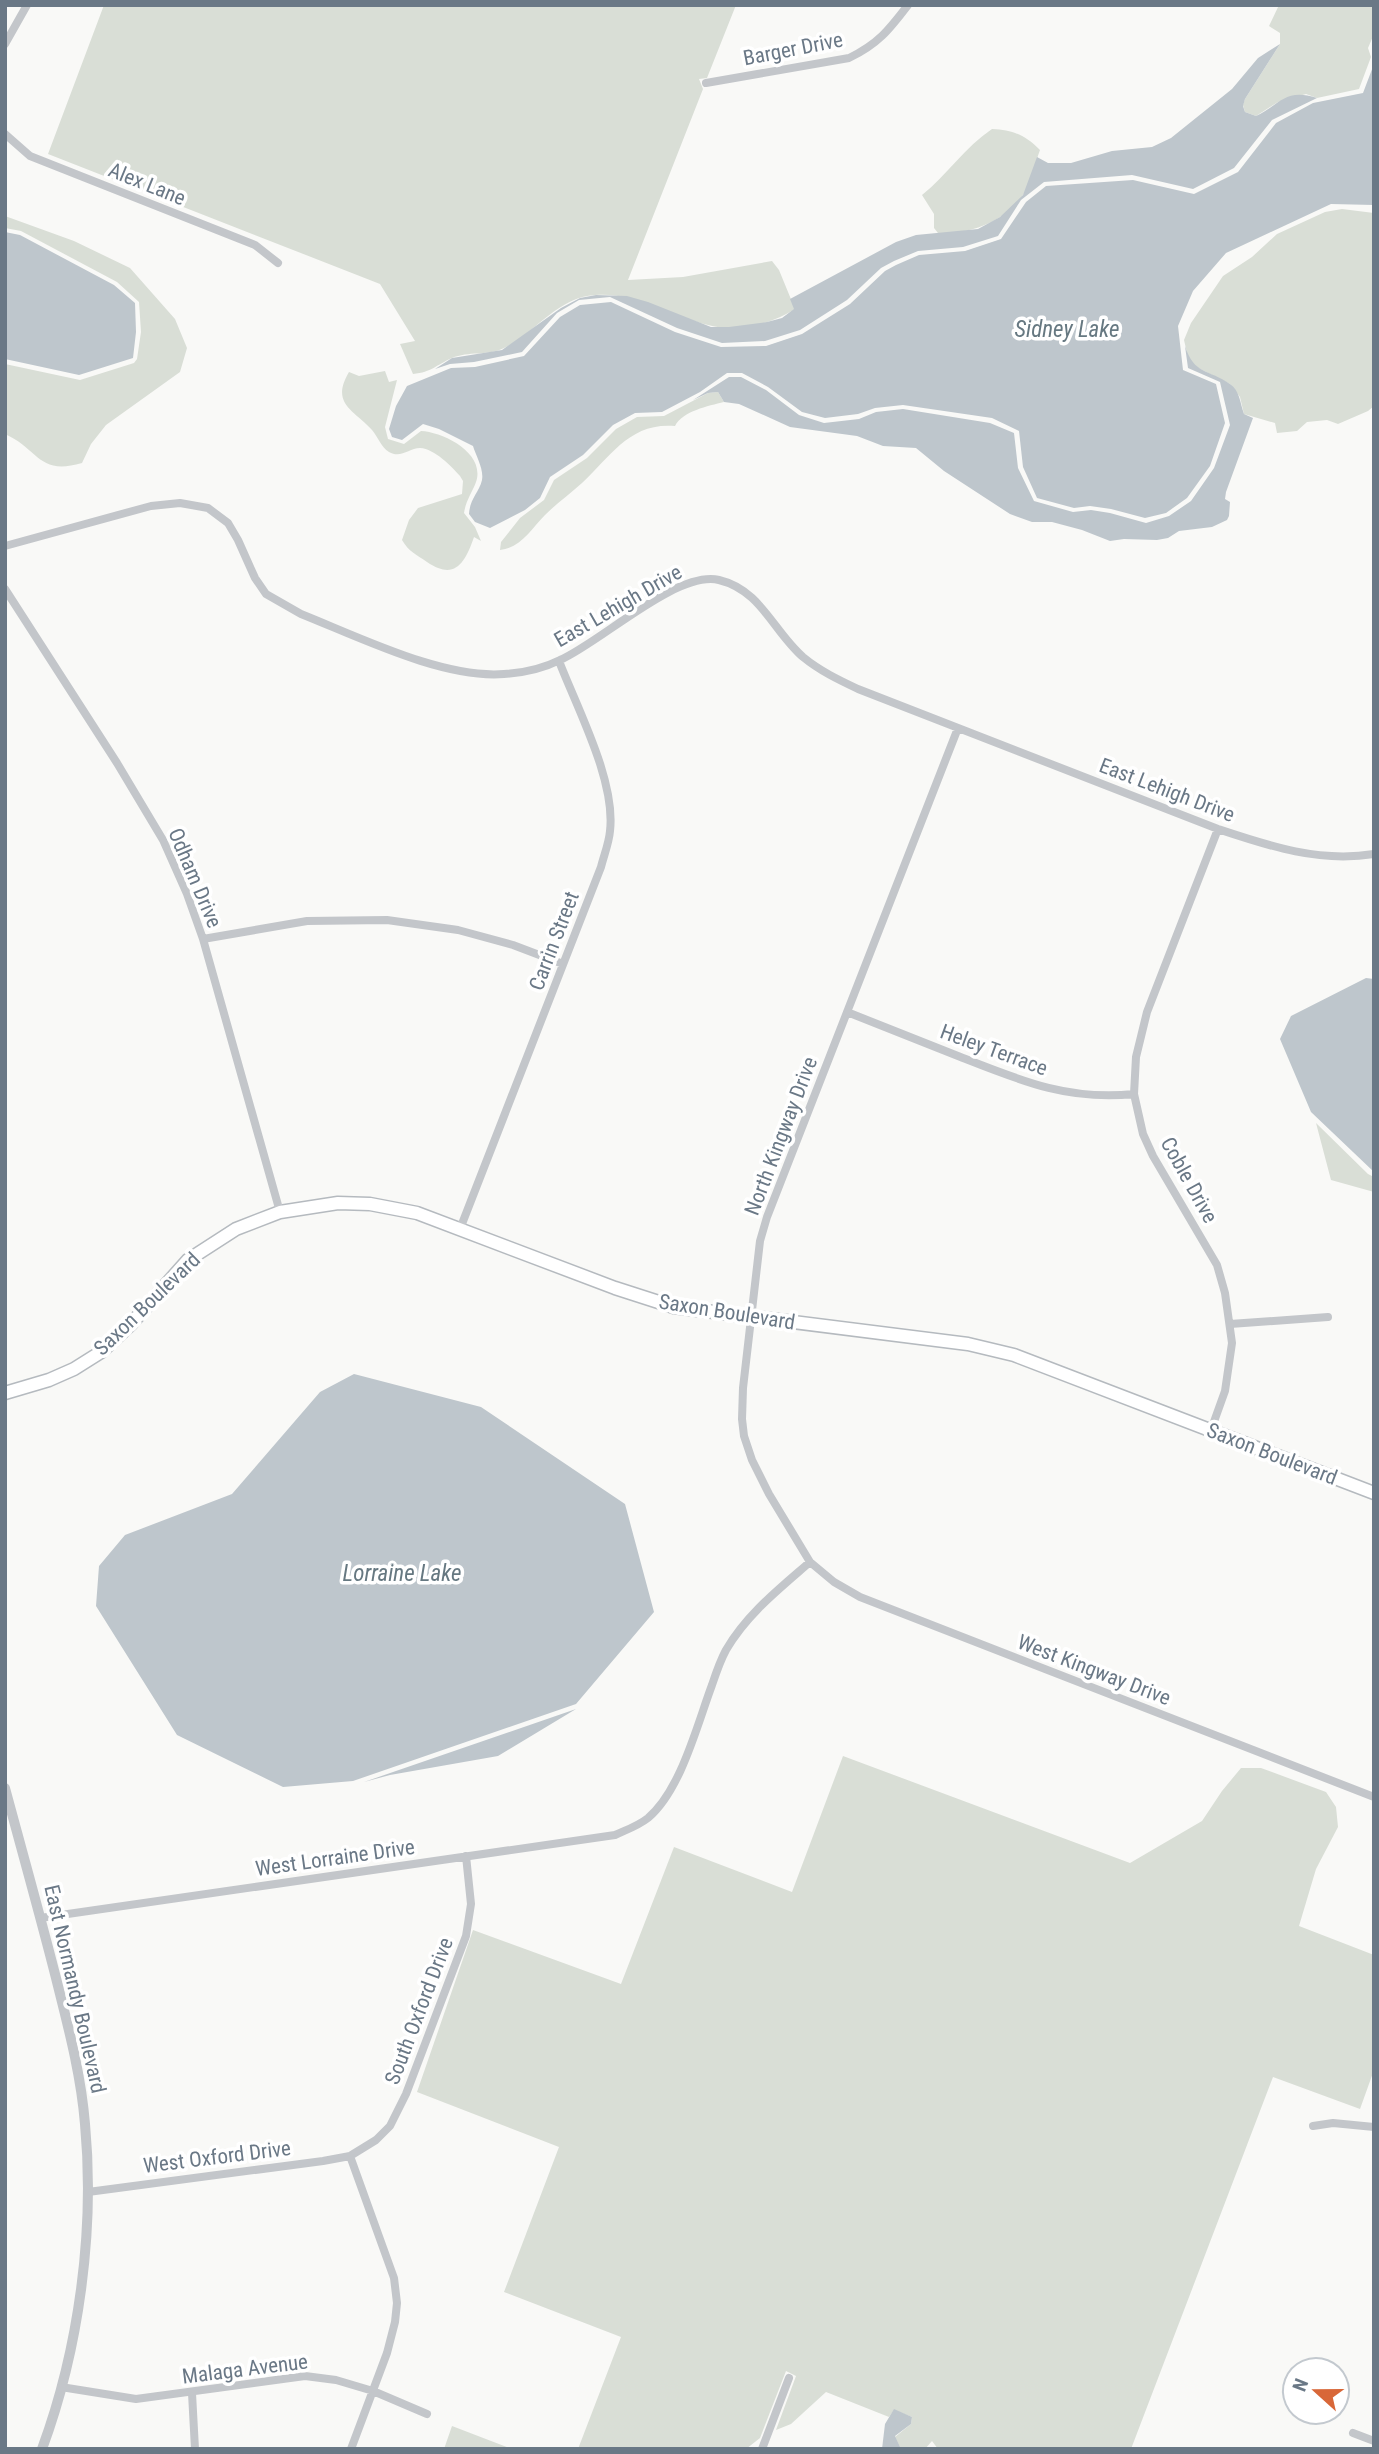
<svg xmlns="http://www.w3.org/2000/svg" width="1379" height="2454" font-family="'Roboto Condensed',sans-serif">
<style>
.green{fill:#d9ded6}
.water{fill:#bec6cc}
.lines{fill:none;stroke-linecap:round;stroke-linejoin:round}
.secondary-casing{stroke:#b5babf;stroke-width:15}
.minor{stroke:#c3c6ca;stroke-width:8}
.tertiary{stroke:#c3c6ca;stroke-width:10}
.secondary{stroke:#fff;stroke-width:12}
.labels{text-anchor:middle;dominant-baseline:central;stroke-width:7;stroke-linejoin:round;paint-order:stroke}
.street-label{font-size:21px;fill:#6a7886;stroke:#fff}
.water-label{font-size:23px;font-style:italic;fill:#667881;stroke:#fff}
</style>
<rect width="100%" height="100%" fill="#f9f9f7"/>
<path class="green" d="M104,5h632l-29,73 -8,1 4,10 -75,191 55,-3 89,-16 7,9 16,39c-23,15 -60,24 -87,16 -39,-10 -71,-33 -113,-30 -37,2 -60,38 -91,53 -15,8 -36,3 -52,10 -16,7 -20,14 -39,16l-13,-30 15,-3 -35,-57 -332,-130z
M1279,5h95v29l-6,14 3,9 -12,32 -42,9 -11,-4 -28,8 -22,14 -11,-4 -2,-7 2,-6 35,-55v-11l-11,-7z
M992,129c21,1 33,6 48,21 -5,13 -8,30 -15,42 -19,30 -54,42 -87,41l-4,-5v-14l-12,-19c25,-20 43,-48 70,-66z
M1342,209l32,4v193l-6,5 -30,13 -11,-4 -20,2 -10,9 -20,2 -2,-10 -31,-9 -4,-17 -10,-13 -34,-17 -8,-10 -4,-17 7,-17 32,-47 29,-19 25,-23 48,-22z
M5,216l69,25 56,27 45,51 12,29 -7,24 -74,53 -15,19 -9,19c-44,13 -43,-14 -77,-29v-70l75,16 54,-17 3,-4 4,-27 -2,-30 -22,-20 -96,-51 -16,-3z
M385,371l4,11 8,-2 -12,47 3,12 16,5 17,-13c22,1 65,22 55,51 -4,11 -10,18 -12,31l11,14 6,14 -7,-4c-9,26 -19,44 -47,25 -11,-8 -18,-10 -25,-22l7,-20 9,-12 44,-14 1,-13 -3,-5c-9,-10 -25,-27 -40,-28 -11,0 -19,11 -31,4 -8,-5 -11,-15 -17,-22 -18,-20 -42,-26 -23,-58l10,4z
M718,392l6,10c-16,4 -41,9 -49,24 -45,-4 -64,30 -93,57 -12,11 -25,20 -37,32 -14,14 -24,33 -45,35l1,-8 19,-24 24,-18 10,-20 33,-22 29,-29 21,-12 27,-1 44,-23z
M1316,1123l52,51 6,3v15l-43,-12z
M843,1756l287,107 72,-42 20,-30 19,-23h20l65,24 10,15 2,20 -22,42 -17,57 75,29v115l-14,39 -87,-32 -142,372h-193l-6,-8 -7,8h-24l-6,-12 16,-13 1,-7 -18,-7 -5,7 -63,-25 -35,32 -15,6 20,-54 -10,-5 -26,67 -14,11h-168l43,-112 -117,-45 55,-145 -142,-55 56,-162 148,54 53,-137 118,45z
M452,2426l60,23h-68z"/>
<path class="water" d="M1280,44l-35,55 -2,7 2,6 11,4c25,-12 29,-28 61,-18l-45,22 -38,48 -41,21 -61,-14 -88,7 -23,18 -23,36 -35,11 -45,4 -24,10 -13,7 -34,32 -47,30 -35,11 -43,2 -45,-15 -67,-31 -31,3 -22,13 -35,39 -48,10 -24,2 -15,5 17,-11 50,-8 59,-42 19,-10 16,-3 31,1 21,6 63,25h18l38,-5 15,-4 12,-9 -4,-10 106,-57 20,-7 62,-6 22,-12 23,-22 14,-38 11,6h23l41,-12 40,-4 19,-9 61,-49 26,-31z
M1374,64v141l-43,-1 -105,49 -33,38 -15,35 5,44 33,14 9,39 -15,43 -23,32 -21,15 -21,5 -34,-9 -21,-3 -16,2 -37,-10 -14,-31 -4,-36 -27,-13 -89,-13 -28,3 -17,6 -33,4 -23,-6 -34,-25 -26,-14h-15l-27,19 -38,20 -27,1 -22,12 -30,30 -33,22 -10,21 -15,12 -35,18 -15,-6 -6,-8c1,-16 10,-21 13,-34 2,-11 -6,-24 -9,-34l-34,-17 -16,-5 -21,16 -10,-3 -3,-8 7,-23 11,-20 44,-18 24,-1 49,-11 36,-39 20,-12 31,-3 64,30 46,15 45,-1 36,-12 48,-30 35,-33 11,-6 23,-10 46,-4 36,-12 25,-37 20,-16 87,-6 61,14 44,-22 38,-49 37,-20 50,-10z
M5,232l15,3 94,50 21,18 1,29 -3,26 -54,17 -74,-16z
M1185,346c9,29 24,23 45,38 10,7 10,19 14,30l9,4 -27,74 -1,7 5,3 -1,14 -2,4 -15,7 -33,4 -11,7 -11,2 -33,-1 -14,2 -28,-11 -30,-8h-20l-22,-8 -66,-43 -28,-23 -33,-2 -26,-10 -67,-9 -51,-23 -15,-2 -6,-10 -10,1 -15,7 36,-23h12l25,13 33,25 25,8 35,-4 17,-7 27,-3 87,14 24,10 4,35 16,33 39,11 18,-2 19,3 36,10 23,-7 22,-15 23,-33 16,-43 -10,-43 -32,-14z
M1366,978l8,1v193l-63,-60 -31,-73 11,-23z
M354,1374l127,33 144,97 29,108 -78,92 -223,77 -70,6 -106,-52 -81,-129 3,-40 26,-31 107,-41 88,-102z
M576,1709l-78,47 -108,19 -26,7z
M894,2409l18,8 -1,7 -16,12 6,13h-19l3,-25z"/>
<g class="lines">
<defs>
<path id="secondary" d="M5,1393l44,-13 25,-11 27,-17 30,-28 57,-64 48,-31 44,-17 58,-9 32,1 47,9 198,75 59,19 294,37 46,11 360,138"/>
</defs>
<use href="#secondary" class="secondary-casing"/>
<path class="minor" d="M5,44l22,-39
M706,83l143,-25c29,-14 40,-28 59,-53
M5,134l25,22 225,89 23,18
M5,546l146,-40 29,-3 28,5 20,15 10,17 17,38 11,16 35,20c58,23 142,65 203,60 18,-1 40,-6 56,-14 41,-18 117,-90 159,-80 42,10 54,51 84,77 17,14 36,23 55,32l360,140c51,17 101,34 156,25
M5,589l112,174 46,77 24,54 16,45 77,273
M958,728l-191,489 -7,24 -17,147 -1,31 2,17 8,24 17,34 41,68 24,20 26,15 514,200
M203,939l104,-18 80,-1 71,10 55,15 50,19
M847,1012c37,15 74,29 111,44 61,24 109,45 176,38
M460,1229l141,-362c3,-12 8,-24 9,-36 6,-50 -33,-123 -51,-170
M1230,1324l98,-7
M1211,1430l14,-39 7,-48 -7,-50 -8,-28 -64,-109 -10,-22 -9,-40 2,-37 11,-45 71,-183
M40,1918l575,-83c11,-5 23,-9 33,-17 33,-28 49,-93 64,-133 4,-12 8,-24 14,-35 21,-36 53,-61 84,-88
M1313,2126l20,-3 41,4
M350,2156l44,122 3,25 -2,19 -8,31 -36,96
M88,2192l235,-31 27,-5 26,-16 14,-14 16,-32 60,-158 5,-32 -5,-48
M61,2387l75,12 169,-23 31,4 37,11 54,23
M192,2393l3,56
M1353,2433l21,8
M762,2449l27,-71"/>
<path class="tertiary" d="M5,1788c17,63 35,127 51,190 12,48 25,96 29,146 10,106 -6,225 -43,325"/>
<use href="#secondary" class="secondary"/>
</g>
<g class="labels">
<g class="street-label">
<text transform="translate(793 49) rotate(-11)">Barger Drive</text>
<text transform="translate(147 184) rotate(22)">Alex Lane</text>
<text transform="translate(618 606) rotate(-30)">East Lehigh Drive</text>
<text transform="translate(1167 790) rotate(21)">East Lehigh Drive</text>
<text transform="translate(195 878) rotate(67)">Odham Drive</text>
<text transform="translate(554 941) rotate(-69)">Carrin Street</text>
<text transform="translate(994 1050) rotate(20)">Heley Terrace</text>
<text transform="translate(781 1136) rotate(-69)">North Kingway Drive</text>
<text transform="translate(1189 1180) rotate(61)">Coble Drive</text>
<text transform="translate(147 1304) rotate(-44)">Saxon Boulevard</text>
<text transform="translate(727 1312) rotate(9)">Saxon Boulevard</text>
<text transform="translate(1272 1454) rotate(21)">Saxon Boulevard</text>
<text transform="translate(1094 1670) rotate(21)">West Kingway Drive</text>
<text transform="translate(335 1858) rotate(-8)">West Lorraine Drive</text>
<text transform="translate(75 1989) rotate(77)">East Normandy Boulevard</text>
<text transform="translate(419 2011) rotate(-69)">South Oxford Drive</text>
<text transform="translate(217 2157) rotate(-7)">West Oxford Drive</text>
<text transform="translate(245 2369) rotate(-7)">Malaga Avenue</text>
</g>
<g class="water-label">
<text x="1067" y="329">Sidney Lake</text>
<text x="402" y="1573">Lorraine Lake</text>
</g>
</g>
<rect width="1379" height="2454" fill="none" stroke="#6a7886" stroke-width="14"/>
<g transform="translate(1316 2391) rotate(291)"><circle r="33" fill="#ffffff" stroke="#c3c9cf" stroke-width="2"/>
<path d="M0-5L12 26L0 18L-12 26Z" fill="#d86738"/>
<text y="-10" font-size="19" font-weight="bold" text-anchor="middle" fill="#6a7886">N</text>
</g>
</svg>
